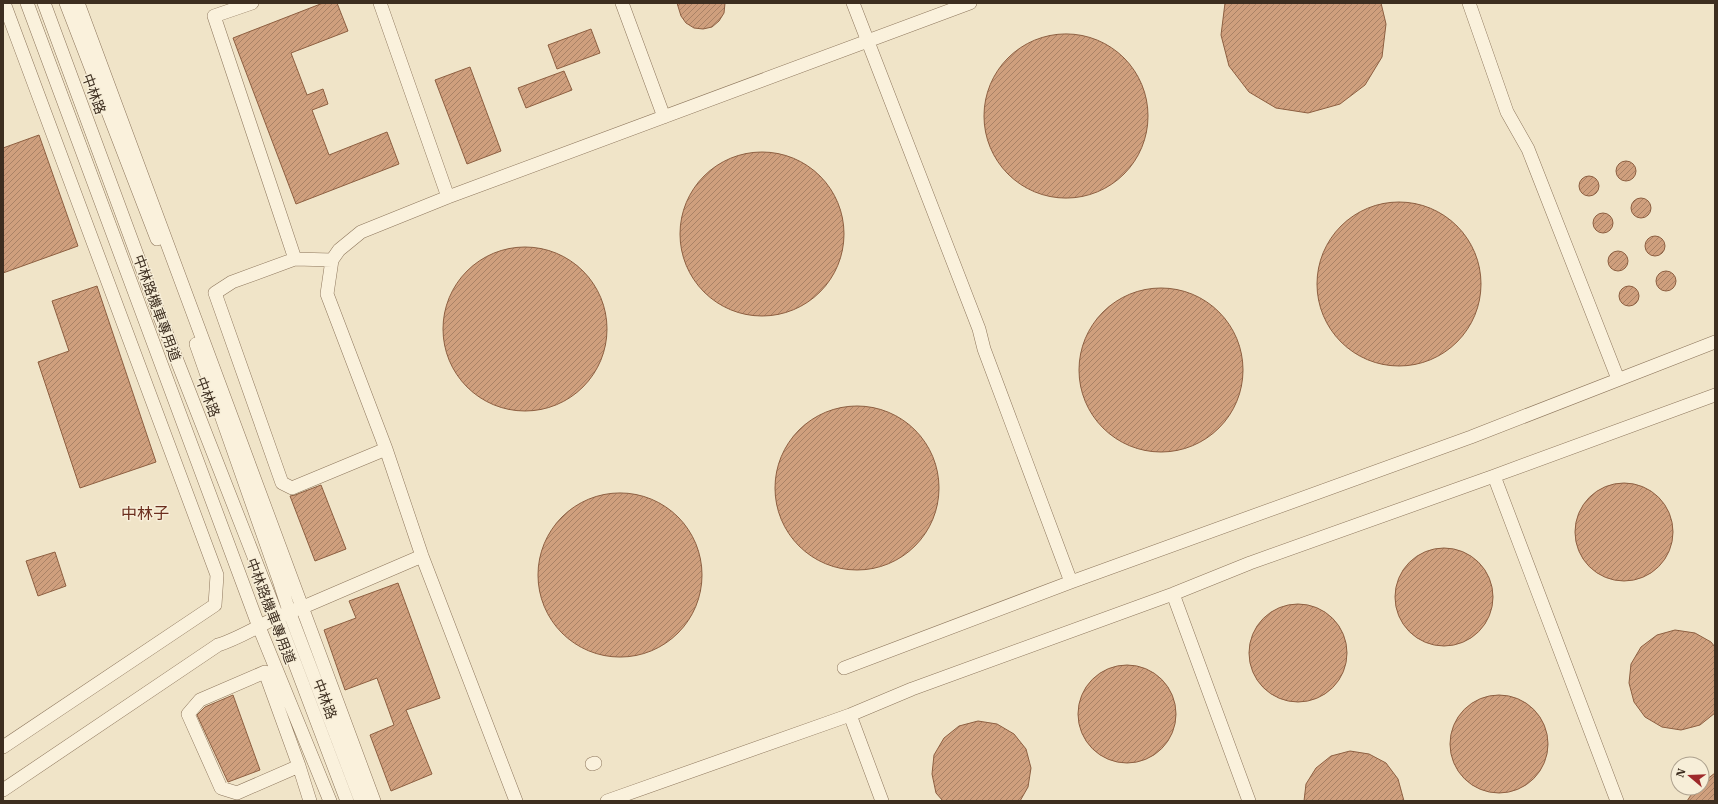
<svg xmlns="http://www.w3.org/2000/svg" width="1718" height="804" font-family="'IBM Plex Serif','Noto Sans TC',serif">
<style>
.building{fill:url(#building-hatch);stroke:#8d5f41}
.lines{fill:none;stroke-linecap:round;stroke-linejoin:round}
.minor-casing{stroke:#8d765c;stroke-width:14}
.minor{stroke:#faf1dc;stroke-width:13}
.labels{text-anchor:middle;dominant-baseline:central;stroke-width:3;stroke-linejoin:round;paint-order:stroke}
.street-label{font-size:14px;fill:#3d2e20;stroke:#f7eed8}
.quarter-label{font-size:16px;fill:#6b2e1e;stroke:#f7eed8}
</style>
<defs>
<pattern id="building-hatch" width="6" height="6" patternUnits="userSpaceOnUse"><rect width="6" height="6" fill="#cf9f7d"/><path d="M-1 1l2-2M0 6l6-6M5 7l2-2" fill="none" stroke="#a98266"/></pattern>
</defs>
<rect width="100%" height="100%" fill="#f0e4c8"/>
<path class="building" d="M323,3h14l11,28 -57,22 16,42 16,-6 5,15 -16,6 17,45 58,-23 12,32 -103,40 -63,-166z
M677,3h48l-1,10 -5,8 -7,6 -9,2 -9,-1 -8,-5 -5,-7z
M1225,3h156l5,21 -4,33 -17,28 -25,19 -32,9 -32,-5 -27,-16 -20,-26 -8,-31z
M591,29l9,24 -43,16 -9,-24z
M984 116a82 82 0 1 1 164 0a82 82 0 1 1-164 0Z
M470,67l31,84 -34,13 -32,-84z
M564,71l8,19 -46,18 -8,-20z
M39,135l39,111 -75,27v-125z
M680 234a82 82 0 1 1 164 0a82 82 0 1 1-164 0Z
M1616 171a10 10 0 1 1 20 0a10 10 0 1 1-20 0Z
M1579 186a10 10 0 1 1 20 0a10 10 0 1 1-20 0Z
M1631 208a10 10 0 1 1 20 0a10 10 0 1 1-20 0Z
M1317 284a82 82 0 1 1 164 0a82 82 0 1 1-164 0Z
M1593 223a10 10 0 1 1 20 0a10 10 0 1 1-20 0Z
M1645 246a10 10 0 1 1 20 0a10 10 0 1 1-20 0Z
M443 329a82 82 0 1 1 164 0a82 82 0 1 1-164 0Z
M1608 261a10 10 0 1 1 20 0a10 10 0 1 1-20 0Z
M1656 281a10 10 0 1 1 20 0a10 10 0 1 1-20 0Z
M97,286l59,176 -76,26 -42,-126 31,-11 -17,-50z
M1619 296a10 10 0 1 1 20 0a10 10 0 1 1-20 0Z
M1079 370a82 82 0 1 1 164 0a82 82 0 1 1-164 0Z
M775 488a82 82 0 1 1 164 0a82 82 0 1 1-164 0Z
M1575 532a49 49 0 1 1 98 0a49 49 0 1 1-98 0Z
M321,485l25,64 -31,12 -25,-65 5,-1z
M538 575a82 82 0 1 1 164 0a82 82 0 1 1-164 0Z
M1395 597a49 49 0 1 1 98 0a49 49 0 1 1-98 0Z
M55,552l11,34 -28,10 -12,-35z
M398,583l42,115 -34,12 26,64 -41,17 -21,-56 24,-10 -17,-47 -32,12 -21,-60 32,-12 -7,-17z
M1249 653a49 49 0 1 1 98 0a49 49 0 1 1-98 0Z
M1675,630l20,3 16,9 4,5v66l-15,12 -19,5 -19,-3 -17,-10 -11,-15 -5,-19 2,-19 10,-17 16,-12z
M1078 714a49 49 0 1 1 98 0a49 49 0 1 1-98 0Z
M1450 744a49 49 0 1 1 98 0a49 49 0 1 1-98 0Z
M233,695l27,75 -32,12 -31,-67 8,-8z
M978,721l19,3 17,10 12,15 5,19 -3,19 -8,14h-77l-7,-8 -4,-19 2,-19 10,-17 15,-12z
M1350,751l19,3 17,9 12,16 6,22h-100l2,-17 10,-16 15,-12z
M1715,773v28h-28l8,-12 7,-1v-5z"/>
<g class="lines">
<defs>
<path id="minor" d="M27,3l232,624 71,174
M44,3l116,314 112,286 75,198
M66,3l91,236
M78,3c99,266 196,533 296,798
M252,3l-38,13 81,243
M380,3l68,194
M622,3l42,114
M853,3l126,326 5,20 87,233
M1469,3l38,109 21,37 90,230
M332,260l7,-10 22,-18 87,-35 522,-194
M196,344l83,236 10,31 72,190
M386,449l-94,39 -10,-5 -67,-190 17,-11 63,-23 37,1 -5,34 59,155 36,107 94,245
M1494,476l123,325
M1173,594l76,207
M844,668l227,-86 400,-145 244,-95
M850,715l32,86
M3,747l212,-142 2,-30 -213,-572
M592,764l3,-1
M299,766l-62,27 -16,-5 -33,-74 12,-14 65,-28 34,94 11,35
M3,790l215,-145c29,-9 54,-29 83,-37l121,-52
M607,801l243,-86 62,-26 261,-95 77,-31 244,-87 221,-81"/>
</defs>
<use href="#minor" class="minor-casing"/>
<use href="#minor" class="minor"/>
</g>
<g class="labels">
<g class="street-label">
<text transform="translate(94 94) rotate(70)">中林路</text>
<text transform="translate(157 308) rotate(70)">中林路機車專用道</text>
<text transform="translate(208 397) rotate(69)">中林路</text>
<text transform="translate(271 611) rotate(69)">中林路機車專用道</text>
<text transform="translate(325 699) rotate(69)">中林路</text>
</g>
<g class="quarter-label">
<text x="145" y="513">中林子</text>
</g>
</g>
<rect width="1718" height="804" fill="none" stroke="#3d2e20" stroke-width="8"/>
<g transform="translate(1690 776) rotate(289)"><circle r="19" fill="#f7eed8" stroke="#ada18e"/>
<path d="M0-3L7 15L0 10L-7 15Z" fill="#9e2a2b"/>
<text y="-6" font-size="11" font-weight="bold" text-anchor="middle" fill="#3d2e20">N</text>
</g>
</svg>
